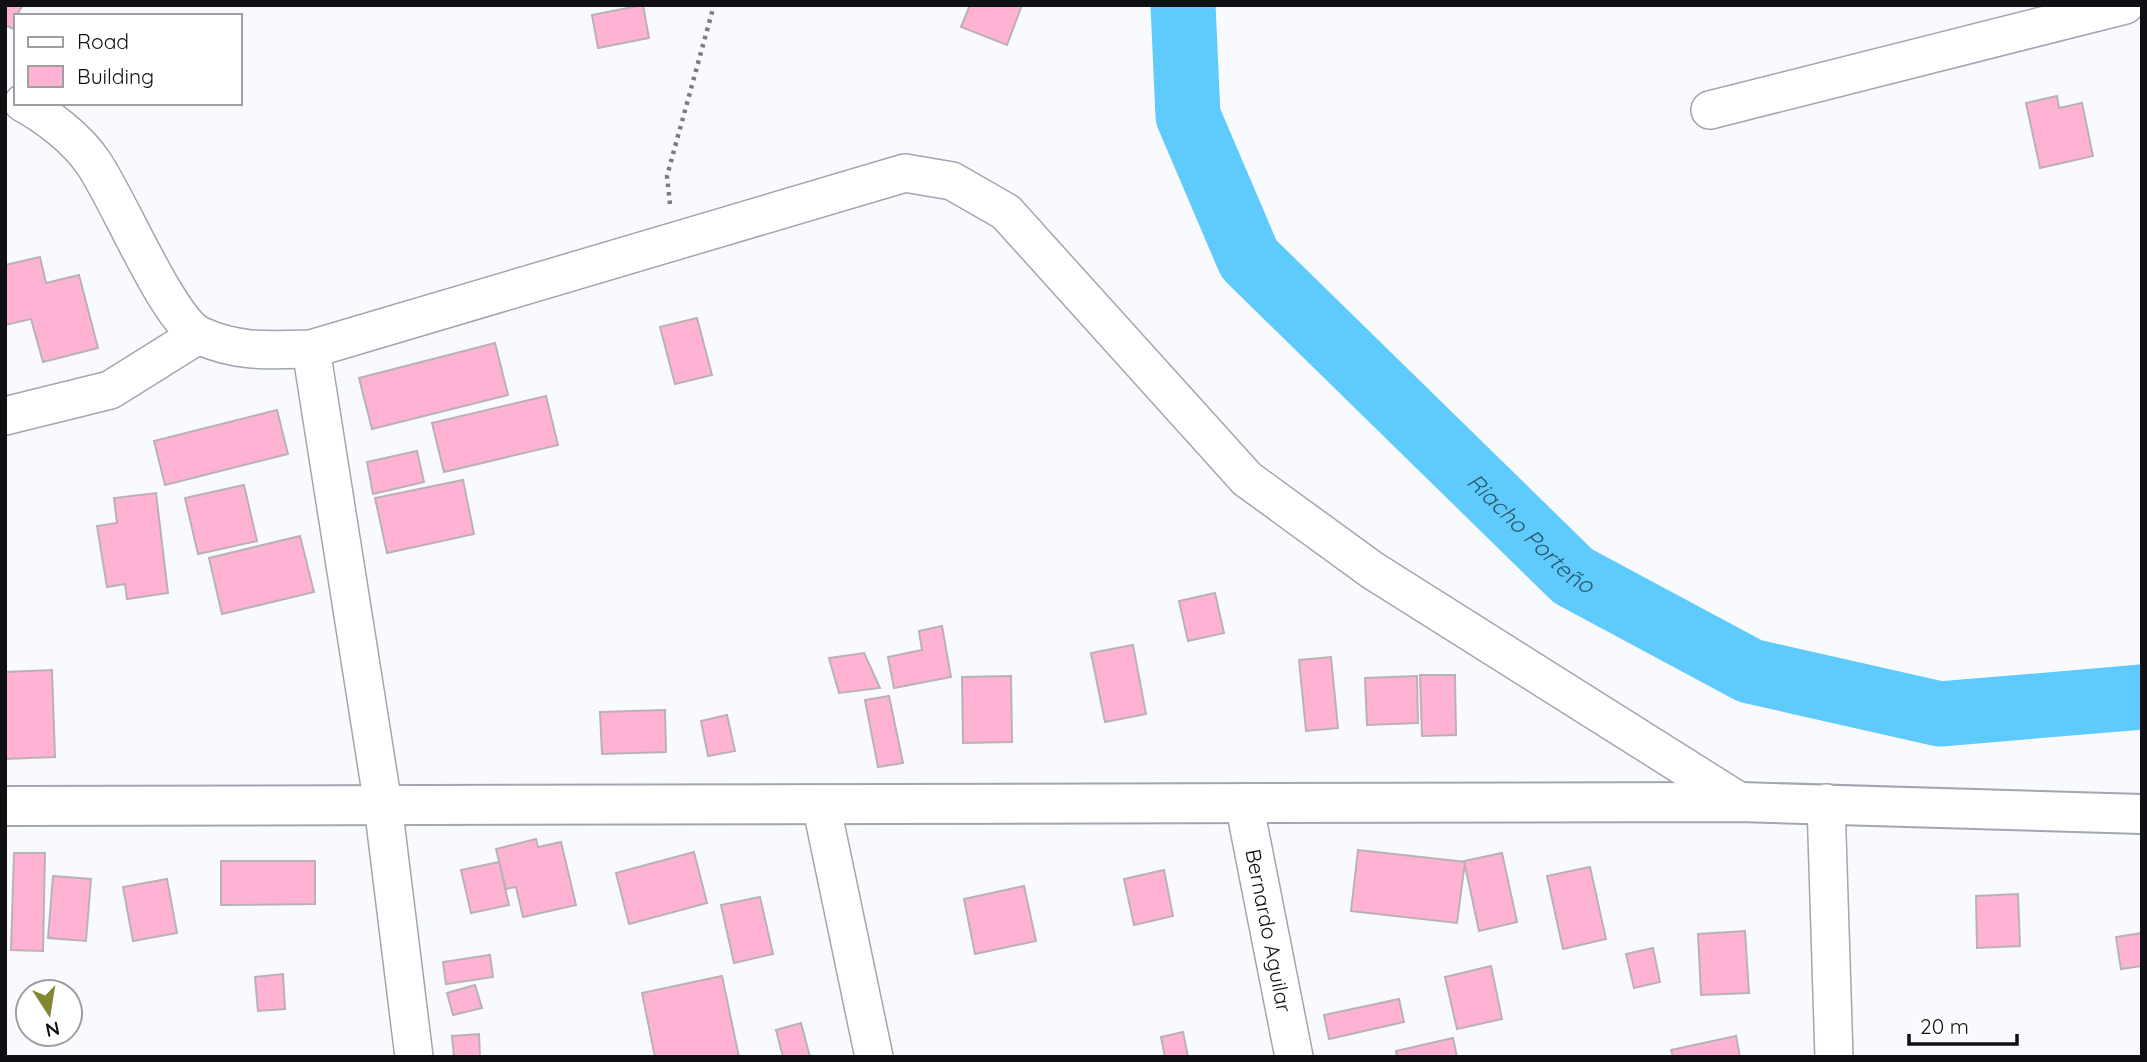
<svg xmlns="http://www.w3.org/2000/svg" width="2147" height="1062" font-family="Quicksand,sans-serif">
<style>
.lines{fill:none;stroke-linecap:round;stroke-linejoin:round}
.river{stroke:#5ecbfc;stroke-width:65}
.building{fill:#feb3d4;stroke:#bbb1b5;stroke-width:2}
.street-casing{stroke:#a3a6af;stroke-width:40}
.secondary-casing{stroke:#a3a6af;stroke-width:42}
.path{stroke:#7b7c80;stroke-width:4.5;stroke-dasharray:3.5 5;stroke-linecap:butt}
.street{stroke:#fff;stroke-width:37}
.secondary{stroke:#fff;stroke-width:38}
.labels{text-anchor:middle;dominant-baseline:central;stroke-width:5;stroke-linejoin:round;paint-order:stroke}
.street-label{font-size:21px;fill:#0f1014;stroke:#fff}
.water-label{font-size:23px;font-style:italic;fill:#2b586d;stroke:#fff}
</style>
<rect width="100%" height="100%" fill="#f9fafe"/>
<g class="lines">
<path class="river" id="s1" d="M1183,5l5,111 61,143 324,317 177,95 190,43 202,-17"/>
</g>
<path class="building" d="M5,5h18l-7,11 -3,13 -8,-4z
M643,5l6,33 -51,10 -6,-33z
M970,5h52l-15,40 -46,-18z
M2057,96l2,12 23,-5 11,53 -53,12 -14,-65z
M40,257l6,26 33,-8 19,73 -55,14 -12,-43 -26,6v-60z
M697,318l15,57 -37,9 -15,-57z
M495,343l13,52 -136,34 -13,-51z
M546,396l12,49 -114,27 -12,-49z
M277,410l11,44 -123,31 -11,-44z
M417,451l7,31 -51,12 -6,-32z
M463,480l11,54 -87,19 -12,-55z
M244,485l13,56 -59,13 -13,-56z
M156,493l12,100 -41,6 -2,-15 -18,3 -10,-61 20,-3 -3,-25z
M300,536l14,56 -92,22 -13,-56z
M1215,593l9,40 -36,8 -9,-40z
M942,626l9,51 -57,11 -6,-31 34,-7 -3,-19z
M1133,645l13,69 -41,8 -14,-69z
M864,653l16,35 -41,5 -10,-35z
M1331,657l7,71 -32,3 -7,-71z
M52,670l3,87 -50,2v-87z
M1420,675h35l1,60 -34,1z
M1011,676l1,66 -49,1 -1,-66z
M1417,676l1,47 -51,2 -2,-47z
M889,696l14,67 -25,4 -13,-67z
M665,710l1,42 -64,2 -2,-42z
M727,715l8,36 -27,5 -7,-35z
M536,839l2,8 23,-5 15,63 -53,12 -7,-30 -10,2 -10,-40z
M1358,850l107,12 -8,61 -106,-12z
M694,852l13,51 -78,21 -13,-51z
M14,853h31l-2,98 -32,-1z
M1502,853l15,69 -38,9 -15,-70z
M221,861h94v43l-94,1z
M499,862l10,43 -38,8 -10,-43z
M1590,867l16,72 -43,10 -16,-73z
M1164,870l9,46 -39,9 -10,-46z
M53,876l38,3 -5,62 -38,-3z
M167,879l10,54 -44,8 -10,-54z
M1024,886l12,55 -61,13 -11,-55z
M2018,894l2,52 -43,2 -1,-52z
M760,897l13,57 -39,9 -13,-58z
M1745,931l4,62 -48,2 -3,-61z
M2142,933v33l-21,3 -5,-32z
M1653,948l7,34 -26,6 -8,-34z
M490,955l3,22 -47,7 -3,-22z
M1491,966l11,53 -45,10 -12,-52z
M283,974l2,35 -27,2 -3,-34z
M722,976l17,81h-84l-13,-64z
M475,985l7,23 -29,7 -6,-22z
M1399,999l5,23 -75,17 -5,-24z
M801,1023l9,34h-27l-7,-27z
M1183,1032l5,25h-23l-4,-20z
M479,1034l1,23h-26l-2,-21z
M1736,1036l4,21h-67l-2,-7z
M1453,1038l4,19h-60l-1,-6z"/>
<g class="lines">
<defs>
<g id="street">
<path d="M23,103c24,13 53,35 69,58 25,34 76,161 109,175 38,17 70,14 110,13l594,-176 47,8 54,31 241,267 125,91 368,232"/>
<path d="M1710,110l415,-105"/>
<path d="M311,349l72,456 31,252"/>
<path d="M5,416l105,-26 88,-55"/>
<path id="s2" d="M1244,803l50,254"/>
<path d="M1826,803l8,254"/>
<path d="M821,804l53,253"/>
</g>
<path id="secondary" d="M5,806l1735,-4 402,12"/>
</defs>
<use href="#street" class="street-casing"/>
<use href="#secondary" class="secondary-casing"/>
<path class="path" d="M670,204l-3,-28 47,-171"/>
<use href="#street" class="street"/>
<use href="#secondary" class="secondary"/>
</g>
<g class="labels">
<g class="street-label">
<text stroke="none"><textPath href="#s2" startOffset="130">Bernardo Aguilar</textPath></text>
</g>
<g class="water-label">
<text stroke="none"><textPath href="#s1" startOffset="660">Riacho Porteño</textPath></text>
</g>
</g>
<rect width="2147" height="1062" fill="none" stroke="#0f1014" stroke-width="14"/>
<rect x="14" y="14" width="228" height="91" fill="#ffffff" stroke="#9f9fa1" stroke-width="2"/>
<rect x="28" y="37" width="35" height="10" fill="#ffffff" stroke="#9f9fa1" stroke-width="2"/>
<text x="77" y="49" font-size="21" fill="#0f1014">Road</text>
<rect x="28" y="66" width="35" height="21" fill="#feb3d4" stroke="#9f9fa1" stroke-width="2"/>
<text x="77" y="84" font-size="21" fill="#0f1014">Building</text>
<g transform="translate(49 1013) rotate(168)"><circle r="33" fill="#ffffff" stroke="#9f9fa1" stroke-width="2"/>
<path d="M0-5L12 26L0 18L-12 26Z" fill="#828631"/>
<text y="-10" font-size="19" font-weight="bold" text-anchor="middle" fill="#0f1014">N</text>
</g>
<path d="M1909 1034v10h108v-10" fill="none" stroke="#0f1014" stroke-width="3.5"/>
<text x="1920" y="1034" font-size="21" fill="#0f1014" stroke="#ffffff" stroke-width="5" paint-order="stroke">20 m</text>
</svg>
